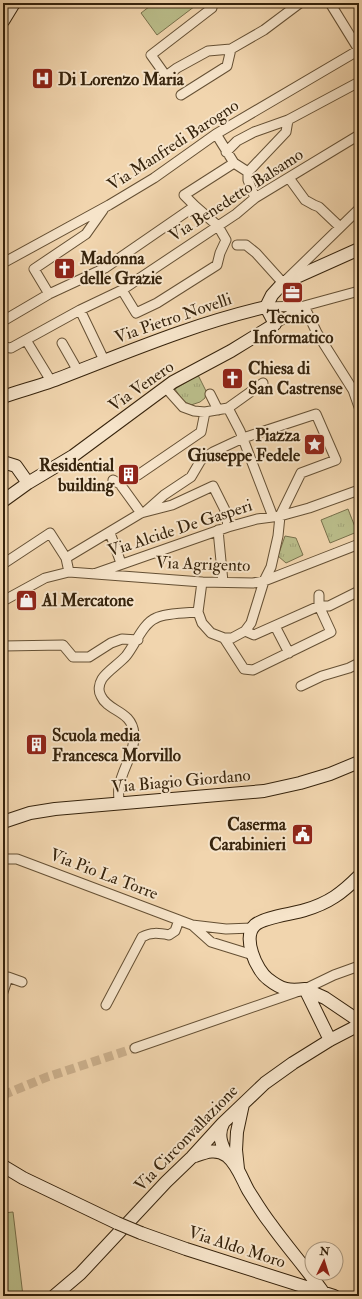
<svg xmlns="http://www.w3.org/2000/svg" width="362" height="1299" font-family="'IM FELL Double Pica',serif">
<style>
.grass{fill:url(#grass-tufts);stroke:#78704b}
.pitch{fill:#babd8a;stroke:#78704b}
.lines{fill:none;stroke-linecap:round;stroke-linejoin:round}
.street-tunnel{stroke:#ccb18e;stroke-width:9;stroke-dasharray:9 4.5;stroke-linecap:butt}
.street-casing{stroke:#655034;stroke-width:11}
.secondary-casing{stroke:#36230c;stroke-width:14}
.street{stroke:#f6e4ca;stroke-width:9}
.secondary{stroke:#f6e4ca;stroke-width:12}
.secondary-bridge-casing{stroke:#36230c;stroke-width:14;stroke-linecap:butt}
.secondary-bridge{stroke:#f6e4ca;stroke-width:12}
.labels{text-anchor:middle;dominant-baseline:central;stroke-width:4;stroke-linejoin:round;paint-order:stroke}
.poi-label{font-size:17px;font-weight:bold;fill:#36230c;stroke:#f6e4ca;text-anchor:start}
.street-label{font-size:17px;fill:#36230c;stroke:#f6e4ca}
</style>
<defs>
<pattern id="grass-tufts" width="24" height="20" patternUnits="userSpaceOnUse"><rect width="24" height="20" fill="#babd8a"/><path d="M3 7l-1-3M5 7V3M7 7l1-3M15 17l-1-3M17 17v-4M19 17l1-3" fill="none" stroke="#a0a276"/></pattern>
</defs>
<rect width="100%" height="100%" fill="#f1d5ae"/>
<filter id="stains"><feTurbulence type="fractalNoise" baseFrequency=".005" numOctaves="4"/><feColorMatrix values="0 0 0 0 .2 0 0 0 0 .09 0 0 0 0 .02 0 0 0 .5 -.17"/></filter>
<radialGradient id="worn" r=".72"><stop offset=".6" stop-color="#630" stop-opacity="0"/><stop offset="1" stop-color="#630" stop-opacity=".3"/></radialGradient>
<path class="grass" d="M198,375l8,16 -1,7 -5,4 -9,3 -8,-4 -8,-12z
M348,509l9,23 -27,11 -9,-23z
M285,536l11,2 7,17 -17,8 -8,-7z"/>
<path class="pitch" d="M154,3h45l-42,32 -16,-22z
M13,1212l10,84h-20v-83z"/>
<g class="lines">
<path class="street-tunnel" d="M3,1095l44,-18 88,-29"/>
<defs>
<path id="street" d="M330,3l29,47
M212,8l-61,47 15,21 11,-8 31,-17 23,-2 33,-19 36,-27
M181,95l46,-29 4,-17
M216,134l18,29 14,9v8l7,18
M226,152l11,-11 17,-9 34,-12 71,-38
M248,172l38,-40 2,-12
M289,178l16,22 9,5 5,2 21,20
M237,245h9l10,8 27,30 76,-74
M3,263l106,-58 45,-27 62,-44 143,-84
M122,290l14,23 21,-10 60,-38 3,-12 6,-13 -8,-14 -23,-20 -11,-11 50,-32
M49,294l-15,-25 52,-35 17,-24
M304,306l13,27 36,57 6,17
M266,307l38,-1 55,-15
M80,310l24,50
M3,321l46,-27 56,-26 90,-62
M275,324l27,-17
M26,340l25,41
M62,343l16,28
M3,347l8,1 69,-38 42,-20 114,-76 19,-16 104,-63
M166,388l17,19 11,4 11,1 23,-4 35,-25
M210,394l8,16
M228,408l12,23 33,86
M138,475l63,-43 4,-20
M113,480l7,4 21,29
M146,511l18,-16 27,-18 10,-17 12,-8 30,-14 73,-24 20,46 -35,13 -21,43 -2,20 -7,31 -7,14 -13,42 -6,8 -13,7h-8l-13,-5 -9,-10 -4,-11 4,-30
M218,530l5,52
M110,533l11,30
M66,558l75,-45 31,-8 41,-19 13,26 2,15
M3,564l47,-31 16,25 3,14
M94,574l134,-47 29,-8 23,-3 29,-8 50,-18
M3,601l42,-23 24,-6 133,10 51,1 11,-2 95,-37
M275,626l14,27
M245,631l9,4 65,-29h10l30,-15
M224,638l20,31 9,1 78,-38 -12,-26v-11
M3,646l60,-1 10,12h16l22,-14 11,-4 16,1
M301,686l21,-10 27,-8 10,-5
M119,802c0,-5 -1,-10 0,-15 3,-18 16,-34 15,-53 -2,-24 -26,-22 -33,-38 -3,-5 -2,-12 1,-17 4,-7 18,-16 24,-23 9,-11 17,-33 30,-38 10,-5 31,-5 42,-6
M3,859h14l175,66 34,4 26,-1
M192,925l19,17 42,13
M3,992l5,-15 14,5
M106,1005l36,-68c9,-5 17,-4 27,-2l6,-4 4,-11
M135,1048l170,-59 29,-14 25,-9"/>
<path id="secondary" d="M3,21l11,-18
M266,307l6,-12 11,-12 76,-34
M3,397c16,-6 33,-10 49,-16 71,-27 140,-57 214,-74
M3,462l13,4 12,17
M3,501l25,-18 45,-27 100,-74 58,-31 44,-27 -9,-17
M3,822l27,-9 25,-4 209,-18 36,-8 30,-9 29,-12
M305,989c-16,2 -23,1 -37,-10 -12,-9 -26,-42 -13,-54 9,-8 38,-11 50,-15 24,-7 37,-17 54,-34
M305,989l20,9 34,23
M305,989l25,51
M223,1124c-6,11 -1,22 5,33
M195,1156c11,-4 21,-8 32,0 10,8 15,23 21,34 7,11 14,23 22,33 17,24 36,45 53,69
M3,1166l20,12 94,45
M238,1169l-2,-19 1,-18 6,-28
M141,1233l45,16 148,47
M54,1296l26,-22 86,-92 26,-25 31,-34 42,-40 28,-20 37,-23 29,-15"/>
</defs>
<use href="#street" class="street-casing"/>
<use href="#secondary" class="secondary-casing"/>
<use href="#street" class="street"/>
<use href="#secondary" class="secondary"/>
<defs>
<path id="secondary-bridge" d="M117,1223l24,10"/>
</defs>
<use href="#secondary-bridge" class="secondary-bridge-casing"/>
<use href="#secondary-bridge" class="secondary-bridge"/>
</g>
<defs>
<symbol id="hospital-square" viewBox="-11 -11 22 22"><rect x="-9" y="-9" width="18" height="18" rx="4" fill="#8f2418" stroke="#f6e4ca"/><path d="M-5-5h3v3.5h4V-5h3V5h-3V1.5h-4V5h-3Z" fill="#fff"/></symbol>
<symbol id="church-square" viewBox="-11 -11 22 22"><rect x="-9" y="-9" width="18" height="18" rx="4" fill="#8f2418" stroke="#f6e4ca"/><path d="M-1.2-6h2.4v3.5h3.3v2.4h-3.3V6h-2.4V-.1h-3.3v-2.4h3.3Z" fill="#fff"/></symbol>
<symbol id="office-square" viewBox="-11 -11 22 22"><rect x="-9" y="-9" width="18" height="18" rx="4" fill="#8f2418" stroke="#f6e4ca"/><path d="M-6-3h4V-5.5h4V-3h4V5H-6ZM-1-4.5V-3h2v-1.5ZM-6 0V1H6V0Z" fill="#fff"/></symbol>
<symbol id="sight-square" viewBox="-11 -11 22 22"><rect x="-9" y="-9" width="18" height="18" rx="4" fill="#8f2418" stroke="#f6e4ca"/><path d="M0-6L1.8-2.2L6-1.7L2.9 1.2L3.7 5.4L0 3.3L-3.7 5.4L-2.9 1.2L-6-1.7L-1.8-2.2Z" fill="#fff"/></symbol>
<symbol id="building-square" viewBox="-11 -11 22 22"><rect x="-9" y="-9" width="18" height="18" rx="4" fill="#8f2418" stroke="#f6e4ca"/><path d="M-4-6H4V6H1V3H-1V6H-4ZM-2.5-4.3h1.7v1.8h-1.7ZM.8-4.3h1.7v1.8H.8ZM-2.5-1h1.7V.8h-1.7ZM.8-1h1.7V.8H.8Z" fill="#fff"/></symbol>
<symbol id="shop-square" viewBox="-11 -11 22 22"><rect x="-9" y="-9" width="18" height="18" rx="4" fill="#8f2418" stroke="#f6e4ca"/><path d="M-5-2.5h2.3a2.7 3.5 0 0 1 5.4 0H5L5.5 6h-11ZM-1.5-2.5h3a1.5 2.3 0 0 0-3 0Z" fill="#fff"/></symbol>
<symbol id="civic-square" viewBox="-11 -11 22 22"><rect x="-9" y="-9" width="18" height="18" rx="4" fill="#8f2418" stroke="#f6e4ca"/><path d="M-.6-6.5H3V-4.5H.6V-3L4-1V1h2V6H-6V1h2V-1L-.6-3ZM-1.2 2.5V6h2.4V2.5Z" fill="#fff"/></symbol>
</defs>
<g fill-rule="evenodd">
<use href="#hospital-square" x="30" y="66" width="25" height="25"/>
<use href="#church-square" x="52" y="256" width="25" height="25"/>
<use href="#office-square" x="280" y="280" width="25" height="25"/>
<use href="#church-square" x="220" y="366" width="25" height="25"/>
<use href="#sight-square" x="302" y="432" width="25" height="25"/>
<use href="#building-square" x="116" y="462" width="25" height="25"/>
<use href="#shop-square" x="14" y="588" width="25" height="25"/>
<use href="#building-square" x="24" y="732" width="25" height="25"/>
<use href="#civic-square" x="290" y="822" width="25" height="25"/>
</g>
<g class="labels">
<g class="poi-label">
<text x="58" y="79">Di Lorenzo Maria</text>
<text x="80" y="258">Madonna<tspan x="80" dy="20">delle Grazie</tspan></text>
<text x="293" y="317" text-anchor="middle">Tecnico<tspan x="293" dy="20">Informatico</tspan></text>
<text x="248" y="368">Chiesa di<tspan x="248" dy="20">San Castrense</tspan></text>
<text x="300" y="435" text-anchor="end">Piazza<tspan x="300" dy="20">Giuseppe Fedele</tspan></text>
<text x="114" y="465" text-anchor="end">Residential<tspan x="114" dy="20">building</tspan></text>
<text x="42" y="600">Al Mercatone</text>
<text x="52" y="735">Scuola media<tspan x="52" dy="20">Francesca Morvillo</tspan></text>
<text x="286" y="824" text-anchor="end">Caserma<tspan x="286" dy="20">Carabinieri</tspan></text>
</g>
<g class="street-label">
<text transform="translate(173 145) rotate(-33)">Via Manfredi Barogno</text>
<text transform="translate(236 195) rotate(-33)">Via Benedetto Balsamo</text>
<text transform="translate(173 318) rotate(-19)">Via Pietro Novelli</text>
<text transform="translate(141 386) rotate(-35)">Via Venero</text>
<text transform="translate(180 528) rotate(-18)">Via Alcide De Gasperi</text>
<text transform="translate(203 564) rotate(2)">Via Agrigento</text>
<text transform="translate(181 781) rotate(-5)">Via Biagio Giordano</text>
<text transform="translate(104 874) rotate(21)">Via Pio La Torre</text>
<text transform="translate(186 1138) rotate(-46)">Via Circonvallazione</text>
<text transform="translate(237 1247) rotate(18)">Via Aldo Moro</text>
</g>
</g>
<rect width="362" height="1299" fill="none" stroke="#f1d5ae" stroke-width="16"/>
<rect x="4" y="4" width="354" height="1291" fill="none" stroke="#36230c" stroke-width="2"/>
<rect x="8" y="8" width="346" height="1283" fill="none" stroke="#36230c"/>
<g transform="translate(324 1261) rotate(4)"><circle r="19" fill="#f6e4ca" stroke="#a9977e"/>
<path d="M0-3L7 15L0 10L-7 15Z" fill="#8f2418"/>
<text y="-6" font-size="11" font-weight="bold" text-anchor="middle" fill="#36230c">N</text>
</g>
<rect width="100%" height="100%" filter="url(#stains)"/>
<rect width="100%" height="100%" fill="url(#worn)"/>
</svg>
